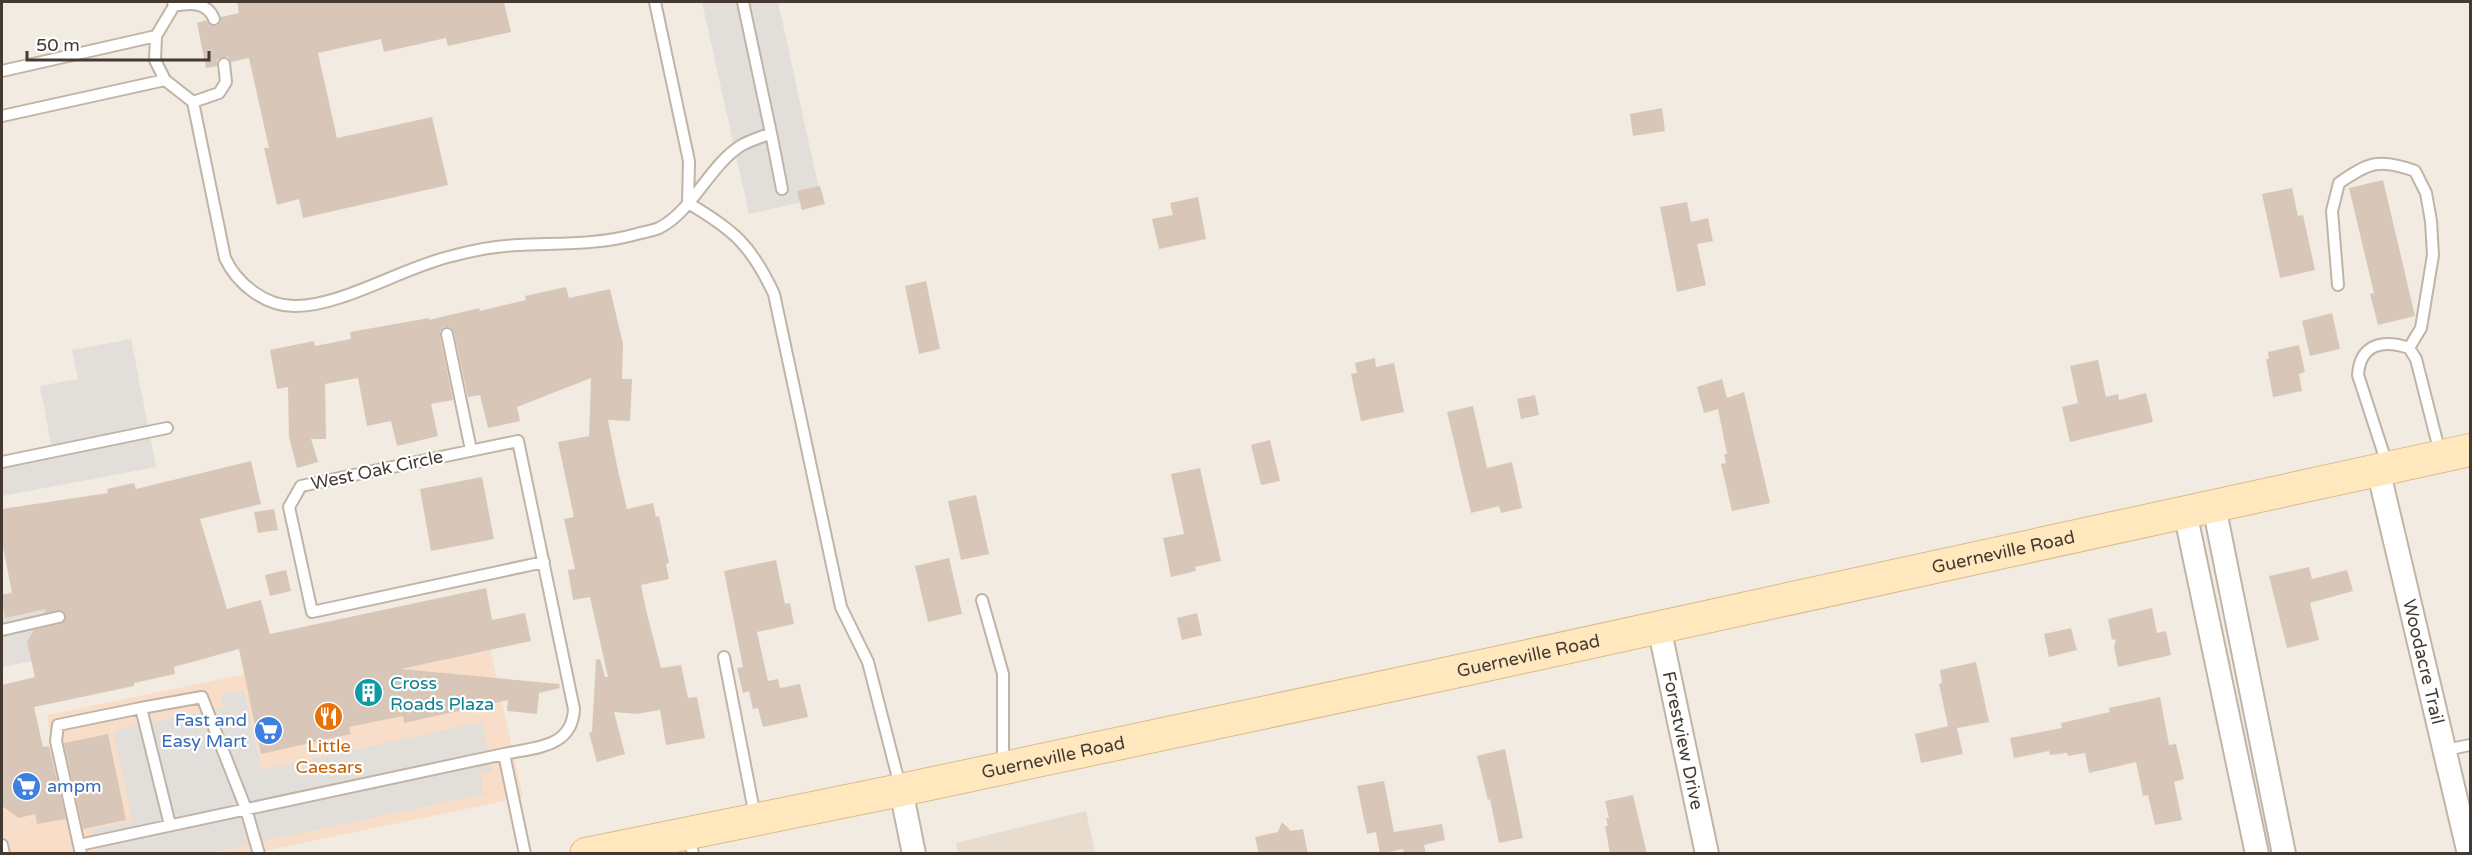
<svg xmlns="http://www.w3.org/2000/svg" width="2472" height="855" font-family="'Varela Round',sans-serif">
<style>
.residential{fill:#e7dcce}
.commercial{fill:#f8dec8}
.parking{fill:#e2deda}
.building{fill:#d8c7b8}
.lines{fill:none;stroke-linecap:round;stroke-linejoin:round}
.service-casing{stroke:#c1b4a6;stroke-width:14}
.minor-casing{stroke:#c1b4a6;stroke-width:26}
.secondary-casing{stroke:#dabc8d;stroke-width:34}
.service{stroke:#fff;stroke-width:10}
.minor{stroke:#fff;stroke-width:22}
.secondary{stroke:#ffe7be;stroke-width:32}
.labels{text-anchor:middle;dominant-baseline:central;stroke-width:4.5;stroke-linejoin:round;paint-order:stroke}
.street-label{font-size:18px;fill:#443a31;stroke:#fff}
.culture-label{font-size:18px;fill:#0d838f;stroke:#fff;text-anchor:start}
.shop-label{font-size:18px;fill:#366cbe;stroke:#fff;text-anchor:end}
.food-label{font-size:18px;fill:#c56008;stroke:#fff}
</style>
<rect width="100%" height="100%" fill="#f2ebe1"/>
<path class="residential" d="M1086,811l9,42h-137l-2,-10z"/>
<path class="commercial" d="M485,625l38,172 -268,56h-253v-95l51,-11 -6,-32z"/>
<path class="parking" d="M702,2h76l43,196 -72,16z
M131,339l25,128 -154,29v-31l51,-10 -13,-69 38,-7 -6,-29z
M60,582l15,70 -73,15v-73z
M244,690l18,80 220,-48 10,49 -12,3 4,20 -275,59h-113l-5,-23 41,-9 -19,-90 111,-24 -3,-12z"/>
<path class="building" d="M237,2h267l7,30 -63,14 -2,-8 -62,14 -3,-13 -63,14 19,85 95,-21 16,68 -145,33 -4,-19 -22,6 -13,-57h5l-20,-90 -18,4 -3,-5h-5l-6,3v6l-11,2 -9,-45 9,-3 5,6h6l4,-4v-5l18,-4z
M1662,108l3,23 -32,5 -3,-22z
M2383,180l32,136 -37,9 -8,-31 4,-1 -25,-105z
M820,186l5,18 -23,6 -5,-19z
M2292,188l6,28 5,-1 12,55 -35,8 -18,-84z
M1198,197l8,42 -47,10 -7,-30 21,-4 -3,-12z
M1687,202l4,20 17,-4 5,23 -16,3 9,41 -29,7 -17,-85z
M926,281l14,68 -21,5 -14,-68z
M566,287l3,11 41,-9 13,55 -1,35h10l-2,42 -22,-1 9,46 10,43 26,-6 3,14 3,-1 10,47 -3,1 3,15 -28,6 5,25 15,58 20,-3 7,33 9,-1 8,41 -39,7 -6,-35 -23,4 -23,-2 11,42 -28,8 -8,-29 3,-1 4,-72 4,-1 5,18h3l-18,-80 -17,3 -5,-30 7,-1 -11,-50 10,-2 -16,-75 31,-6 2,-58 -74,29 3,14 -32,7 -8,-33 -12,2 -14,-65 -4,-5h-5l-5,4v5l13,64 -22,4 7,32 -41,10 -6,-25 -24,5 -9,-48 -33,6 1,55h-15l7,23 -21,6 -8,-31 -1,-50 -11,2 -7,-39 44,-9 1,5 36,-7 -1,-7 79,-14v2l50,-12 1,3 46,-11 -1,-4z
M2332,313l8,36 -30,7 -8,-35z
M2299,345l6,27 -6,2 3,17 -29,6 -7,-38h3l-1,-7z
M1375,358l1,9 18,-4 10,49 -43,9 -10,-47 6,-1 -2,-10z
M2098,360l8,37 12,-3 1,6 27,-7 7,29 -83,20 -8,-35 16,-4 -8,-37z
M1722,379l5,19 17,-6 26,111 -38,8 -11,-47 5,-1 -2,-9h3l-9,-45 -14,4 -7,-26z
M1535,395l4,20 -18,4 -4,-20z
M1473,406l14,62 25,-6 10,46 -21,5 -2,-7 -28,7 -24,-101z
M1270,440l10,41 -19,4 -10,-40z
M251,461l10,43 -61,15 27,90 34,-9 9,34 216,-46 6,32 33,-7 6,28 -130,28 158,15 1,4 -21,5 -2,21 -30,-3 1,-11 -104,23 -1,-7 -54,11 2,7 -90,20 -22,-105 -65,18 1,7 -41,9v3l-100,21 9,40 6,-1 17,73 -29,5 -2,-10 -16,4 -17,-12v-121l33,-8 -8,-35 7,-12 27,-6 5,-8 -5,-6 -17,3 2,-4 -41,9 -3,-23 10,-2 -10,-51v-33l106,-16 -1,-4 27,-6 2,6z
M1200,468l21,93 -26,6 1,4 -25,6 -8,-39 21,-4 -13,-60z
M482,477l12,62 -63,12 -11,-62z
M976,495l13,59 -28,6 -13,-59z
M274,509l4,21 -20,3 -4,-21z
M949,558l13,56 -34,8 -13,-56z
M776,560l9,44 5,-1 4,21 -37,8 11,49 10,-2 2,9 20,-4 8,33 -45,10 -5,-19 -5,1 -4,-18 -6,2 -6,-25 6,-1 -19,-96z
M2309,567l3,12 35,-9 6,21 -43,12 9,37 -32,8 -18,-72z
M286,570l5,21 -21,5 -5,-21z
M2152,608l5,25 9,-2 5,24 -53,12 -4,-20 2,-8 -4,1 -4,-21z
M1197,613l5,22 -20,5 -5,-22z
M2071,628l6,22 -28,7 -5,-23z
M1976,662l13,60 -32,6 6,26 -42,9 -6,-29 33,-8 -9,-42 3,-1 -2,-13z
M2160,697l9,48 7,-1 8,35 -10,3 8,38 -27,5 -7,-30 -5,1 -7,-34 -47,11 -4,-20 -17,3 -1,-3 -17,2 -1,-4 -35,7 -4,-20 52,-10 -1,-5 49,-11 -1,-4z
M108,734l18,86 -43,9 -19,-86z
M1505,749l18,89 -24,5 -9,-44 -2,1 -11,-44z
M1384,781l10,51 48,-8 3,16 -21,5 2,9h-22l-1,-5 -23,5 -4,-22 -9,2 -10,-48z
M1633,795l14,59h-37l-5,-28h3l-2,-8h3l-4,-17z
M1282,822l9,9 12,-2 5,25h-49l-4,-17 23,-5z"/>
<g class="lines">
<defs>
<path id="service" d="M173,2l1,4 -18,30 -1,24 10,20 28,22 32,156c12,26 41,49 71,48 46,0 108,-39 156,-50 22,-6 44,-10 67,-11 40,-2 79,0 118,-11 7,-2 15,-3 22,-6 33,-16 51,-64 83,-83 9,-5 20,-8 29,-12l11,56
M655,2l34,159 -1,42
M743,2l28,131
M174,6c15,-3 33,-5 40,13
M2,71l154,-35
M193,102l26,-9 7,-11 -2,-18
M2,116l163,-36
M688,203c46,27 63,42 86,91l67,313 27,55 32,124
M2338,285l-6,-74 7,-28c30,-21 41,-25 76,-12l11,22 5,28 2,34 -12,73 -12,20
M447,334l24,116
M2,462l165,-34
M2388,467l-30,-92c2,-31 25,-36 51,-27l7,11 24,94
M982,600l21,74v91
M2,630l57,-13
M724,657l31,159
M2445,750l25,-5
M170,825l-29,-117 61,-11 44,112 13,45
M689,836l4,18
M2,845l2,9
M79,845l425,-91
M81,854l-25,-113 2,-16 83,-17
M525,854l-21,-100c32,-7 68,-6 70,-45l-56,-268 -217,45 -12,21 23,105 232,-50"/>
<g id="minor">
<path id="s1" d="M2378,469l91,385"/>
<path d="M2214,506l70,348"/>
<path d="M2185,512l72,342"/>
<path id="s2" d="M1659,627l48,227"/>
<path d="M901,790l13,64"/>
</g>
<g id="secondary">
<path id="s3" d="M586,854l315,-64 567,-121 1002,-219"/>
</g>
</defs>
<use href="#service" class="service-casing"/>
<use href="#minor" class="minor-casing"/>
<use href="#secondary" class="secondary-casing"/>
<use href="#service" class="service"/>
<use href="#minor" class="minor"/>
<use href="#secondary" class="secondary"/>
</g>
<defs>
<symbol id="building-disc" viewBox="-11 -11 22 22"><circle r="9.5" fill="#0f9aa8" stroke="#fff"/><path d="M-4-6H4V6H1V3H-1V6H-4ZM-2.5-4.3h1.7v1.8h-1.7ZM.8-4.3h1.7v1.8H.8ZM-2.5-1h1.7V.8h-1.7ZM.8-1h1.7V.8H.8Z" fill="#fff"/></symbol>
<symbol id="restaurant-disc" viewBox="-11 -11 22 22"><circle r="9.5" fill="#e8710a" stroke="#fff"/><path d="M-5-6h1v4h1v-4h1v4h1v-4h1v5L-1.5 .5V6h-2V.5L-5-1ZM5-6V6H3V1.5H1.5Q1.5-4 5-6Z" fill="#fff"/></symbol>
<symbol id="supermarket-disc" viewBox="-11 -11 22 22"><circle r="9.5" fill="#3f7fe0" stroke="#fff"/><path d="M-6-5.5h2.5l.6 2H6L4.5 2H-2.5L-4.4-4H-6ZM-1.5 3.2a1.3 1.3 0 1 0 .1 0ZM3 3.2a1.3 1.3 0 1 0 .1 0Z" fill="#fff"/></symbol>
</defs>
<g fill-rule="evenodd">
<use href="#building-disc" x="352" y="676" width="33" height="33"/>
<use href="#restaurant-disc" x="312" y="700" width="33" height="33"/>
<use href="#supermarket-disc" x="252" y="714" width="33" height="33"/>
<use href="#supermarket-disc" x="10" y="770" width="33" height="33"/>
</g>
<g class="labels">
<g class="street-label">
<text transform="translate(377 470) rotate(-12)">West Oak Circle</text>
<text stroke="none"><textPath href="#s3" startOffset="1449">Guerneville Road</textPath></text>
<text stroke="none"><textPath href="#s3" startOffset="963">Guerneville Road</textPath></text>
<text stroke="none"><textPath href="#s1" startOffset="198">Woodacre Trail</textPath></text>
<text stroke="none"><textPath href="#s2" startOffset="116">Forestview Drive</textPath></text>
<text stroke="none"><textPath href="#s3" startOffset="477">Guerneville Road</textPath></text>
</g>
<g class="culture-label">
<text x="390" y="683">Cross<tspan x="390" dy="21">Roads Plaza</tspan></text>
</g>
<g class="shop-label">
<text x="247" y="720">Fast and<tspan x="247" dy="21">Easy Mart</tspan></text>
<text x="47" y="786" text-anchor="start">ampm</text>
</g>
<g class="food-label">
<text x="329" y="746">Little<tspan x="329" dy="21">Caesars</tspan></text>
</g>
</g>
<rect width="2472" height="855" fill="none" stroke="#443a31" stroke-width="6"/>
<path d="M27 51v9h182v-9" fill="none" stroke="#443a31" stroke-width="3"/>
<text x="36" y="51" font-size="18" fill="#443a31" stroke="#ffffff" stroke-width="4.5" paint-order="stroke">50 m</text>
</svg>
